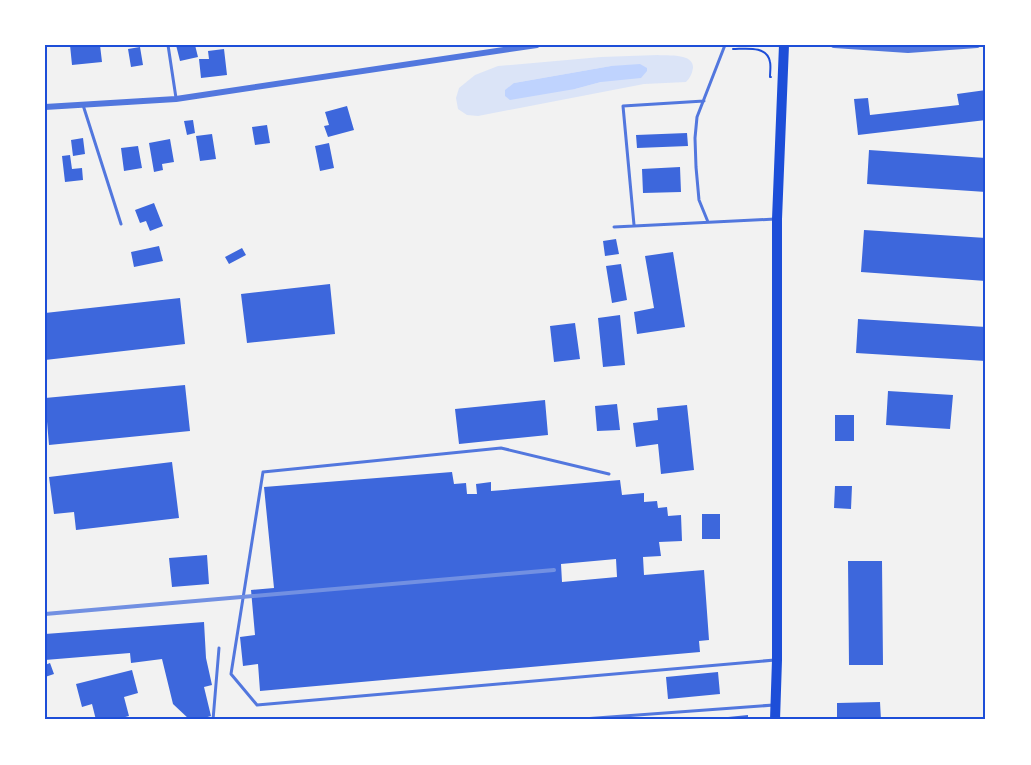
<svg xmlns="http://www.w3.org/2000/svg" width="1031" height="765" font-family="'Crimson Pro',serif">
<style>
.green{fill:#dbe4f7;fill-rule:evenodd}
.water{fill:#bfd3fe}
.building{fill:#3d67dc;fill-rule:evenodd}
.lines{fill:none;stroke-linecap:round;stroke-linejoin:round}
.path{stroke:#1d4ed8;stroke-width:2}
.service{stroke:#5277de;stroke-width:3}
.minor{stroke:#5277de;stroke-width:6}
.primary{stroke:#1d4ed8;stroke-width:10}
.rail{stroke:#7290e2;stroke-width:4}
.neatline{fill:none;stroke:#1d4ed8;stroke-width:2}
</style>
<rect width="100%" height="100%" fill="#f2f2f2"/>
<path class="green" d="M658,55c10,1 36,-2 35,13 -1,6 -3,10 -7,14l-42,2 -166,32 -11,-1 -9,-6 -2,-11 3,-10 16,-13 23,-9 103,-9zM611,66l-10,16 -26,7 -61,-6z"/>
<path class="water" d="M640,64l7,4v3l-6,7 -40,4 -26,7 -65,11 -5,-4v-6l9,-7 97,-17z"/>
<path class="building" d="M70,45h30l2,17 -30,3z
M176,45h19l3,12 -18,4z
M140,47l3,18 -12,2 -3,-18z
M224,49l3,26 -26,3 -2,-19h10l-1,-8z
M986,90v30l-128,15 -4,-36 14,-1 2,17 89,-10 -2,-11z
M347,106l7,24 -26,7 -4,-11 5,-1 -4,-13z
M193,120l2,13 -8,2 -3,-14z
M267,125l3,18 -15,2 -3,-18z
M687,133l1,13 -51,2 -1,-13z
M212,134l4,25 -16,2 -4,-25z
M83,138l2,16 -12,2 -2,-16z
M170,139l4,23 -12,2 1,6 -9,2 -5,-29z
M329,143l5,25 -14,3 -5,-25z
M138,146l4,22 -18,3 -3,-23z
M869,150l117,8v34l-119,-8z
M70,155l2,14 10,-1 1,12 -18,2 -3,-26z
M680,167l1,25 -38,1 -1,-24z
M154,203l9,23 -13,5 -4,-10 -6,2 -5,-13z
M864,230l122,8v43l-125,-9z
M616,239l3,15 -14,2 -2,-15z
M159,246l4,15 -29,6 -3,-15z
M242,248l4,7 -17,9 -4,-7z
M673,252l12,75 -48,7 -3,-22 20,-4 -9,-52z
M621,264l6,36 -15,3 -6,-37z
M330,284l5,50 -88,9 -6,-49z
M180,298l5,46 -140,16v-47z
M620,315l5,50 -22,2 -5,-49z
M858,319l128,8v34l-130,-8z
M575,323l5,36 -26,3 -4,-36z
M185,385l5,46 -141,14 -4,-47z
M888,391l65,4 -3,34 -64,-4z
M545,400l3,35 -89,9 -4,-35z
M617,404l3,26 -23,1 -2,-25z
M687,405l7,65 -33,4 -3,-30 -22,3 -3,-24 25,-3 -1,-12z
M835,415h19v26h-19z
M172,462l7,56 -103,12 -2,-18 -20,2 -5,-37z
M452,472l2,12 12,-1 1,11h10l-1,-10 15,-2v9l129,-11 2,15 22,-2v9l13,-1 1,7 9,-1 1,9 13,-1 1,26 -23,1 2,14 -18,1 1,18 60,-5 5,70 -10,1 1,11 -440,39 -2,-27 -15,2 -3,-29 15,-2 -4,-45 23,-2 -10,-101zM616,559l1,18 -55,5 -1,-18z
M835,486h17l-1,23 -17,-1z
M702,514h18v25h-18z
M207,555l2,29 -37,3 -3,-29z
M848,561h34l1,104h-34z
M204,622l2,36 6,27 -8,2 7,29 -14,4h-7l-17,-16 -11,-45 -31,4 -1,-10 -85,7v-26z
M50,663l4,11 -9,3v-12z
M132,670l6,23 -14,4 5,19 -15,4h-18l-4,-16 -10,3 -6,-23z
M718,672l2,22 -52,5 -2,-22z
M880,702l1,18h-44v-17z
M748,715v5h-20v-3z"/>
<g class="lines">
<path class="path" d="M733,49c12,0 34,-4 37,13 1,4 0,10 0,15h1"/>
<path class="service" d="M168,45l8,53
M83,105l38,119
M708,222l-9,-22 -3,-33 -1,-29 2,-21 28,-72
M634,225l-11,-119 81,-5
M614,227l161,-8
M609,474l-108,-26 -238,24 -32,202 26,31 518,-45
M213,720l6,-72
M569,720l205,-15"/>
<path class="minor" d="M834,45l74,5 69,-5
M45,107l131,-8 361,-54"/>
<path class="primary" d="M775,720l2,-60v-441l7,-174"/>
<path class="rail" d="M45,614l509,-44"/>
</g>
<rect width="1031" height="765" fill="none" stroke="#ffffff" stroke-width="93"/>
<rect x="46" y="46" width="938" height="672" class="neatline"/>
</svg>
